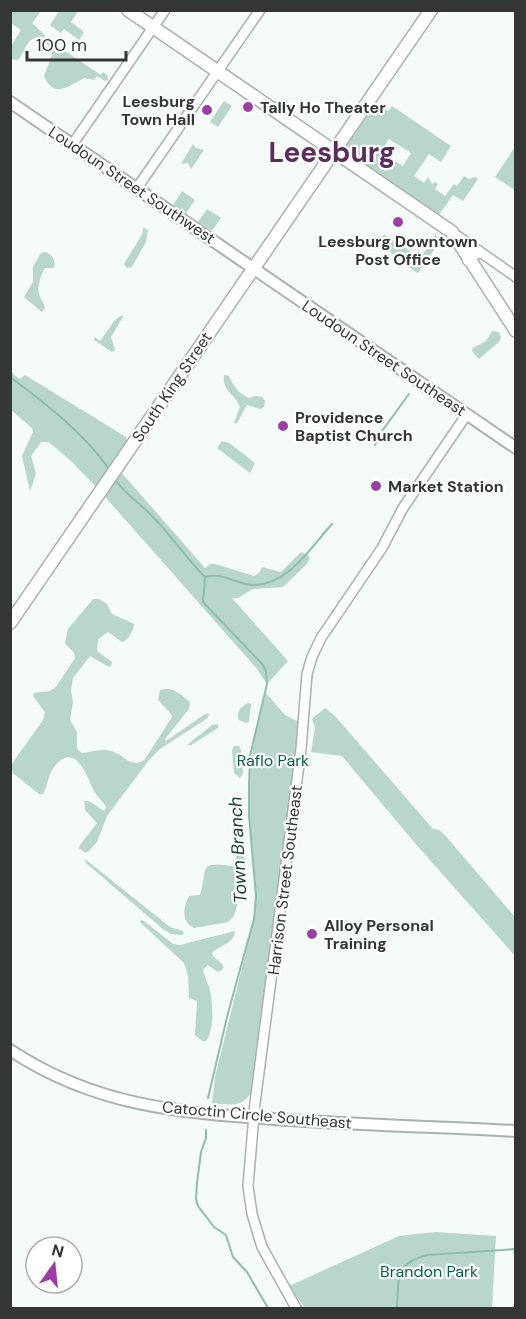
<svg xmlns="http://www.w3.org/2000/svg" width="526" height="1319" font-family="'DM Sans',sans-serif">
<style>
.green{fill:#b8d6cb;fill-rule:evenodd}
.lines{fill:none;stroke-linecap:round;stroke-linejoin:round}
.stream{stroke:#8fbead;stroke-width:2}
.tertiary-casing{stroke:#aab1ae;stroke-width:12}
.secondary-casing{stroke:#aab1ae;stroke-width:14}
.primary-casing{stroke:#aab1ae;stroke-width:15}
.tertiary{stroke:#fff;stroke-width:9}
.secondary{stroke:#fff;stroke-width:10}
.primary{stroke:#fff;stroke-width:12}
.poi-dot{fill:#9d3ea6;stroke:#fff;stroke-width:2}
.labels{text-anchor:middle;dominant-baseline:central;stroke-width:4.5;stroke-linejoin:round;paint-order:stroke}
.poi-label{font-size:16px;font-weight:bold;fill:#343635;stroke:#fff;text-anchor:start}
.street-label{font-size:16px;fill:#343635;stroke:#fff}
.park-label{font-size:16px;fill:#03604b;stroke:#fff}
.water-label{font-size:18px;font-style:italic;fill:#153e32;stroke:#fff}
.town-label{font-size:28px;font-weight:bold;fill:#5a2c5f;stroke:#fff}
</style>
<rect width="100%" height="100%" fill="#f4fbf8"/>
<path class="green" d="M11,10l30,1 -9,12 13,12 -1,2 57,38 2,-3 4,3 1,5 -3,1 -8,-5 -3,4 -10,-2c-14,7 -30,22 -40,-2l8,-21v-6c-23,-23 -23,-3 -34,11l-7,-1v-13l10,-16 -10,-7z
M59,11h19l-7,11 13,10 -5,8 -15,-11 -3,4 -11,-8z
M224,101l8,5 -14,21 -8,-5z
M376,103l12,8 4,-5 59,40 -10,16 -12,-8 -15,22 10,7 4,-6 4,7 3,-2 3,2 -3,5 10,7 9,-12 3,2 7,-10 5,3 6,-2 3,2 -15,22 -10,-6 -15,21 -94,-66zM389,139l22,14 -8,13 -22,-14z
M193,144l3,4 8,2 -13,19 -3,-6 -7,1z
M515,147l1,43h-1l-20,-13z
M182,191l13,9 -9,13 -13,-8z
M207,209l14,9 -9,13 -14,-9z
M143,227l5,3 -2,12 -14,25 -5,1 -3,-4 19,-31z
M385,235l34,22 3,-1 13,-21 5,3v3l-21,31 -2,1 -36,-28 -1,-8z
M45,252c7,2 11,8 9,16h-9c-4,6 -8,19 -6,26 1,4 5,9 6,14l-3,4 -18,-15 9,-15v-15l8,-14z
M122,315l1,2 -12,20 4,13 -3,2 -18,-12 1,-3 5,4 15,-21z
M492,331l7,1 2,5 -1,4 -21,18 -7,-8 1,-3 13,-7z
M10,367l3,7 7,5 5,-4 101,62 1,4 -14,22 92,105 5,-4h5l39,12 5,-3 3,-6 19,5 20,-20 7,3 2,3 -3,6 -24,23 -30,2 -15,9h-6l56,63 -21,23 -10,-15 -157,-178 -28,-29 -23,-20h-8l-10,14 5,18 -6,17 -8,-35 11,-24 -1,-4 -21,-18z
M224,375l5,1c4,10 10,18 20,22l7,-2 6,1 3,4 -1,6 -4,2 -13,-4 -10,18h-3l6,-16c-4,-11 -19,-18 -16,-32z
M222,441l7,2 26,20 -5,10 -33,-25z
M93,599h6l8,5 5,10 22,10c-1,7 -5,16 -12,18l-14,-10 -10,7 -1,12 15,11 -1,4 -2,1 -19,-11 -17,22 -2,13 2,11 -3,18 7,12v17l5,4c10,-1 19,-5 29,-2 14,4 20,19 34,8l27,-42 -1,-3 -13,-14 2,-10c13,-4 20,4 30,12l-1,7 -24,30 1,2 39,-27h4l-1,4 -48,31 -11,11 -42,56 -10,26 -9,10h-4l-5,-4 1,-3 17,-22 -12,-13 -1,-9h5l15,10 2,-4c-3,-6 -9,-10 -12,-16 -7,-15 -19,-51 -40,-24 -6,8 -6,18 -11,27h-4l-25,-20 -3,-4v-5l32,-45 2,-8 -12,-16 1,-3 16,-2 6,-4 17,-26 2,-3 -1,-5 -9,-10 3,-14z
M266,693l19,22 12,6 -2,49 -2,3 -42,320c-11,16 -22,11 -39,10l3,-26 39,-158c3,-35 -2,-67 -5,-102 -3,-42 5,-83 17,-124z
M248,703l3,1 -2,18 -3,1 -7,-3c-3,-8 1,-13 9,-17z
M325,708l10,8 98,113 6,1 5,4 71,83v39l-101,-114 -72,-86 -31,-4 4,-24 -3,-9z
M218,724v4l-27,17h-4l25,-20z
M234,746h5l2,4 2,24 -3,4 -6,-5 -2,-23z
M242,827l3,40 -5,8 -3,31 -3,10 -6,6 -34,6c-13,-6 -11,-20 -5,-32l11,-1c9,-29 -4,-33 33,-29l3,-2 -1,-33 1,-3z
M85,859l85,68 13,4 1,2 -2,2 -11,-1 -7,-4 -78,-67z
M140,920l4,1 29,23 7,1 55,-14c-1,13 -15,14 -23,22l1,3 10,9v4l-5,3 -10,-7 -5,4c1,7 4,12 6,18 4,14 6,42 -3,54h-4l-7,-6 2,-34 -8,-3 -1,-23 -4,-12 -43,-40z
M436,1232l60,4 -4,72h-187l-16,-22 110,-50z"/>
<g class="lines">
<path class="stream" d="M10,377c35,26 74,56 99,92
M375,445l7,-14 27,-37
M115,479c9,15 25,24 37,37 19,19 34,42 53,61l-2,25 60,63 3,7 1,12 -17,72 -1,28v32l7,80 -2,23 -26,94 -20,85
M205,577c18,-5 29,6 46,8 36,2 60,-38 81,-61
M206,1130v8l-5,14 -4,31 -1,16 2,7 16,21 12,8 7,22 14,15 21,36
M397,1308c2,-30 -3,-44 30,-53l89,-6"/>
<defs>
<path id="tertiary" d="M72,145l93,-135
M137,188l123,-178
M456,235l60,42
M296,1308l-34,-61 -10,-33 -4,-28 7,-83 46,-354 6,-75 5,-17 9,-19 61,-90 21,-40 64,-94"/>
<path id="secondary" d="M10,102l506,346
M10,1050c89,59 177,63 279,70 75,5 151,7 227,11"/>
<path id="primary" d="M128,10l324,222 64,99
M469,260l3,-5 6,-3
M10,623l421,-613"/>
</defs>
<use href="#tertiary" class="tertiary-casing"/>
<use href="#secondary" class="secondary-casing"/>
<use href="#primary" class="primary-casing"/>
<use href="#tertiary" class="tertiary"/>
<use href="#secondary" class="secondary"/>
<use href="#primary" class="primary"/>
</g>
<g class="poi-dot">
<circle cx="248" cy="107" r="6"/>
<circle cx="207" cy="110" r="6"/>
<circle cx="398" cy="222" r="6"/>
<circle cx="283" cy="426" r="6"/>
<circle cx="376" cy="486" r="6"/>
<circle cx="312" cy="934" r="6"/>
</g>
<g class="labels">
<g class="poi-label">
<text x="195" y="101" text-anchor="end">Leesburg<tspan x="195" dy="18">Town Hall</tspan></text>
<text x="260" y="107">Tally Ho Theater</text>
<text x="398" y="241" text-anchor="middle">Leesburg Downtown<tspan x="398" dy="18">Post Office</tspan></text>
<text x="295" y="417">Providence<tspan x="295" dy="18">Baptist Church</tspan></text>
<text x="388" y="486">Market Station</text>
<text x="324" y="925">Alloy Personal<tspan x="324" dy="18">Training</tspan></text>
</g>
<g class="street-label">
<text transform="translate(132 185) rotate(34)">Loudoun Street Southwest</text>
<text transform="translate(384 358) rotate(34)">Loudoun Street Southeast</text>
<text transform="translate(172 387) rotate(-56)">South King Street</text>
<text transform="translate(285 880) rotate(-83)">Harrison Street Southeast</text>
<text transform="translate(257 1115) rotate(5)">Catoctin Circle Southeast</text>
</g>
<g class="park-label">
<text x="273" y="760">Raflo Park</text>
<text x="429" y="1271">Brandon Park</text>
</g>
<g class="water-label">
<text transform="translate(238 850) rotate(-93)">Town Branch</text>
</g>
<g class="town-label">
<text x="332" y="152">Leesburg</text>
</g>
</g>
<rect width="526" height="1319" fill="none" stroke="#343635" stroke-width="24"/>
<g transform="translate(54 1265) rotate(15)"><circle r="28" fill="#ffffff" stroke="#aeafae" stroke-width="1.5"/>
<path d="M0-4.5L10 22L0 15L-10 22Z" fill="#9d3ea6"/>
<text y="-9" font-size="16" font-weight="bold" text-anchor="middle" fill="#343635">N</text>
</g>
<path d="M27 51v9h99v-9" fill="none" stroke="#343635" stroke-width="3"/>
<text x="36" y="51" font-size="18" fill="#343635" stroke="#ffffff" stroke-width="4.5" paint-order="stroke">100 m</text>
</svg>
